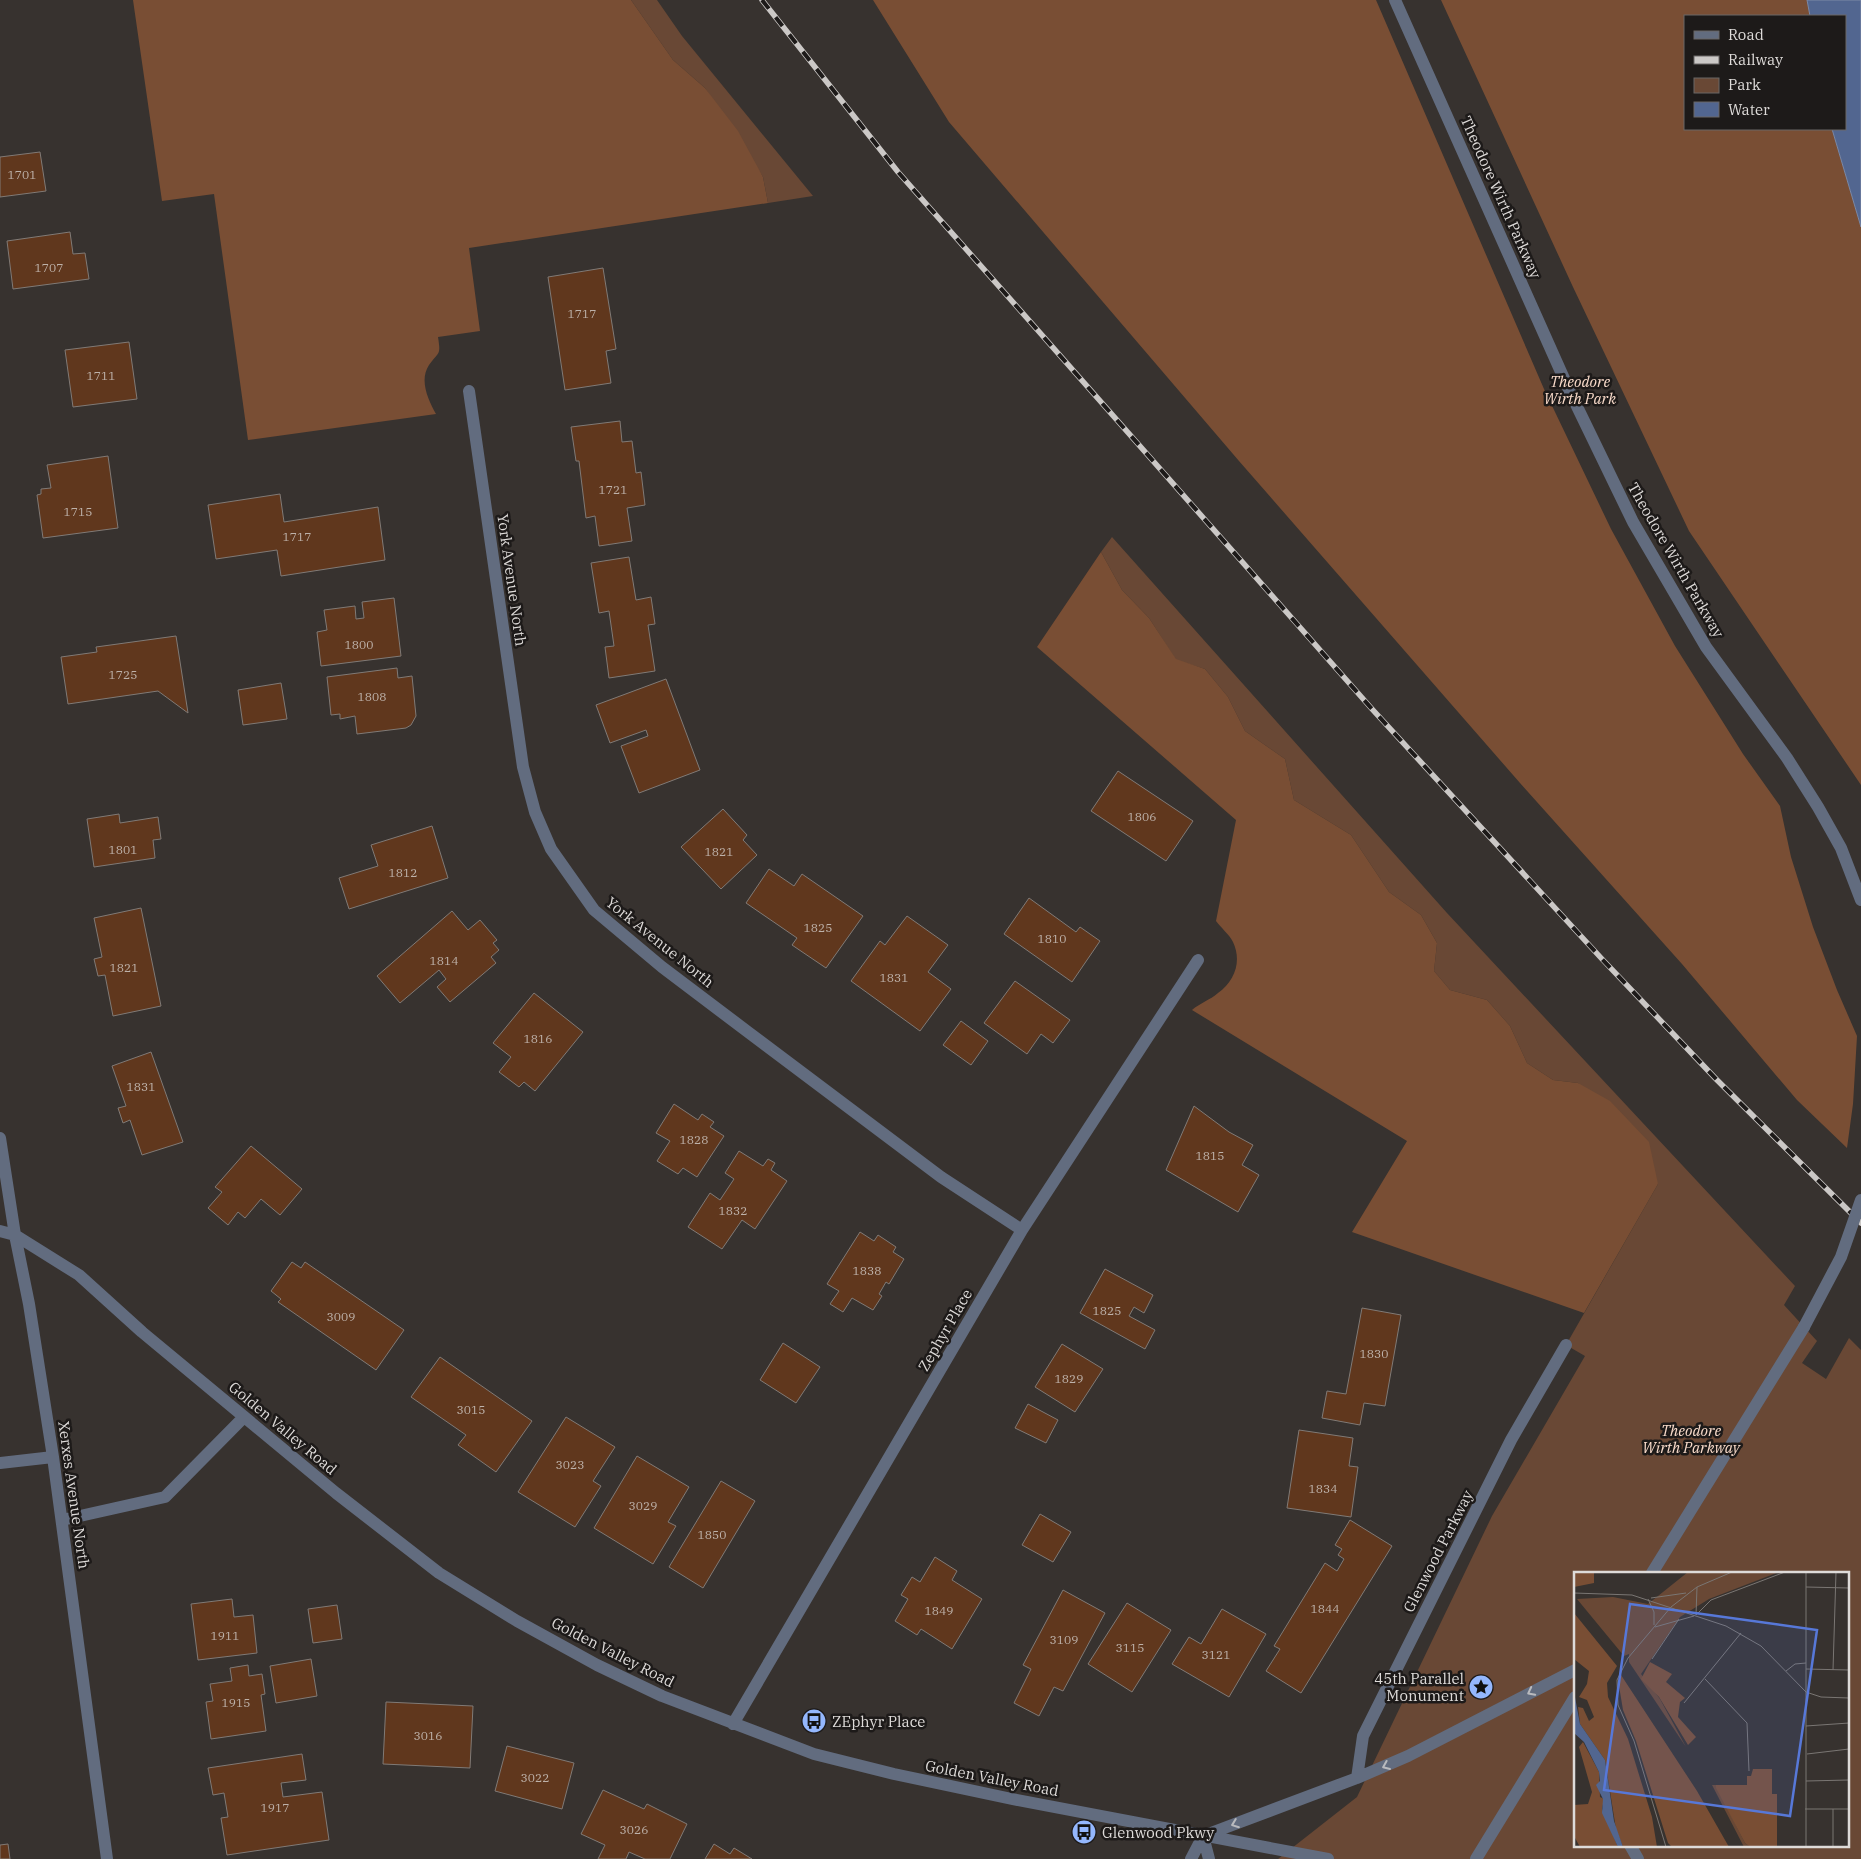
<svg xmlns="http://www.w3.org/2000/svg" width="1861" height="1859" font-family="'IBM Plex Serif',serif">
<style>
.green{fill:#694835;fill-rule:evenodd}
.forest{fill:#794e34}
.water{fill:#526690;stroke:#7c89a6}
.building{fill:#60371d;stroke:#807a76}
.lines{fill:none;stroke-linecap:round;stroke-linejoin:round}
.minor{stroke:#626c7f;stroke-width:12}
.rail-casing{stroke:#cbc8c6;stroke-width:5.5}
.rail{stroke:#1d1a19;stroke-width:4;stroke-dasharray:11;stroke-linecap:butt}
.minor-bridge{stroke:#626c7f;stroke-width:12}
.oneway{stroke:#b9babe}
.labels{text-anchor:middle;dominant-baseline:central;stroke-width:5;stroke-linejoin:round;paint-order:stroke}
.number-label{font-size:12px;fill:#beb2aa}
.street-label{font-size:15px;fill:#dedbd9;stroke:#1d1a19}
.park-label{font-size:15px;font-style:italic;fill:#fadccb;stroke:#1d1a19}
.poi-label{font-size:15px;fill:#dedbd9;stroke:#1d1a19;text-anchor:start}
.inset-road{fill:none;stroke:#7a7673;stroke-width:1}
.view{fill:#5778d8;fill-opacity:0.15;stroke:#5778d8;stroke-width:2.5}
.inset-edge{fill:none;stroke:#dedbd9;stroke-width:2.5}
</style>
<rect width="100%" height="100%" fill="#37322f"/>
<path class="green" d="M631,0h26l25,36 131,160 -45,7 -5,-26 -58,-89 -32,-28z
M1112,537l335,376 348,373 -11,19 33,36 -15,22 24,16 23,-41 12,12v509h-583l79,-62 135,-281 93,-160 -19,-11 92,-161 -80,-101 -25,-3 -26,-17 -17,-37 -23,-26 -37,-10 -16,-19 3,-28 -16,-28 -32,-23 -38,-57 -57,-35 -9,-41 -40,-28 -17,-34 -23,-28 -29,-9 -27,-42 -27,-28 -21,-38zM1575,1573h272v272h-272z"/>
<path class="forest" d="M133,0h498l42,60 32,28 33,43 25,46 5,26 -299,45 11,83 -42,6c3,19 1,14 -9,28 -10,15 -1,35 7,49l-188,26 -34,-246 -52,7z
M873,0h503l168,389 67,140 64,117 68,108 37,52 11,51 22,70 24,63 20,46 -4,68 -6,44 -50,-48 -115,-136 -162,-181 -281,-322 -290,-339z
M1441,0h366l3,16h-125v113h147l29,98v558l-172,-254 -116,-244z
M1101,552l21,38 27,28 27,41 29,10 23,28 17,34 40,28 9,41 57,35 38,57 32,23 16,28 -3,28 16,19 37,10 23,26 17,37 26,17 25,3 32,18 39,41 9,42 -74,129 -232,-81 55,-91 -215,-131c8,-7 18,-10 26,-17 17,-12 24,-32 15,-51 -4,-8 -12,-14 -17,-21l20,-101 -199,-173z"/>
<path class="water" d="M1807,0h54v227l-29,-98h13v-113h-35z"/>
<path class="building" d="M40,152l6,39 -46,6v-40z
M70,232l3,22 12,-1 4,26 -76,10 -6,-48z
M603,268l13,81 -10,2 5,32 -46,7 -17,-113z
M129,342l8,57 -64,8 -8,-57z
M620,421l2,21 10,-1 4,32 5,-1 4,33 -18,3 5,33 -33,5 -4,-30 -9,2 -7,-57h-3l-5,-34z
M108,456l10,72 -75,10 -6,-43 4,-1v-5l10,-1 -4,-23z
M280,494l4,28 94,-15 7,53 -104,16 -4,-26 -61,9 -8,-54z
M629,557l7,43 15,-3 4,27 -7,1 7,46 -46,7 -4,-31 9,-1 -5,-35 -10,2 -8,-50z
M394,598l7,58 -80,10 -4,-34 10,-2 -3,-20 31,-4 1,13 8,-1 -2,-16z
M176,636l12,77 -30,-22 -90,13 -7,-47 36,-5 -1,-5z
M397,668l1,10 14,-2 4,40 -5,9 -5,3 -49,6 -2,-18 -15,3v-5l-9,1 -4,-38z
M666,679l34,91 -61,23 -18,-47 27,-10 -2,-6 -36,13 -14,-38z
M281,683l6,36 -44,6 -5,-35z
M1118,771l75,50 -27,40 -75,-50z
M723,809l24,26 -4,5 14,15 -36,34 -40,-42z
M119,814l1,9 38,-6 3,22 -8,1 2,18 -61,9 -7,-48z
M432,826l16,52 -99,31 -10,-31 39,-12 -7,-21z
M769,869l25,17 8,-12 61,42 -37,52 -34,-23 5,-7 -51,-35z
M1029,898l47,34 4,-5 20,14 -28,41 -68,-48z
M141,908l20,98 -48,10 -8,-41 -7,1 -4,-17 8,-2 -8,-39z
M452,911l16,19 12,-10 17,20 -4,3 6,7 -8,7 5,6 -46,39 -13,-15 9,-8 -7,-9 -39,33 -23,-27z
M907,916l41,29 -20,27 23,17 -31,42 -69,-50 29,-40 5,4z
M1015,981l55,39 -17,23 -12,-9 -14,20 -43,-31z
M534,993l49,39 -48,59 -11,-9 -5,5 -20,-15 12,-15 -18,-14z
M961,1021l27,20 -17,24 -28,-20z
M151,1052l32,90 -41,13 -12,-35 -7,3 -5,-15 8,-2 -14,-40z
M674,1104l24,16 4,-6 12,8 -4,5 14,9 -27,41 -14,-9 -5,6 -21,-13 13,-20 -14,-8z
M1194,1106l35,26 24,13 -11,20 17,10 -21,37 -72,-42z
M251,1146l51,43 -22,26 -19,-16 -16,19 -7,-6 -10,13 -20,-17 14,-16 -7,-5z
M739,1151l24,15 5,-7 7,4 -4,7 16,11 -32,48 -13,-9 -20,29 -34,-22 22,-34 10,7 14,-21 -9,-6z
M860,1232l14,9 4,-6 18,12 -3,5 11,7 -15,25 -3,-2 -7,12 3,2 -9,14 -21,-12 -9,14 -13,-8 9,-13 -12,-7z
M292,1262l9,6 4,-6 99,68 -28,40 -98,-68 3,-3 -10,-8z
M1105,1269l48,26 -9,18 -10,-6 -5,9 26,14 -10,19 -65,-36z
M1362,1308l39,7 -16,91 -21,-3 -4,22 -38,-7 5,-27 19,3z
M783,1343l37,24 -24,36 -36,-23z
M1062,1344l41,25 -28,43 -40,-25z
M440,1357l92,64 -36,51 -38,-27 8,-10 -55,-38z
M1028,1404l30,16 -12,23 -31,-15z
M566,1417l49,30 -22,34 8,5 -26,41 -57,-35z
M1299,1430l54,8 -4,28 9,1 -7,50 -64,-9z
M637,1456l52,31 -21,35 8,4 -23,38 -59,-36z
M721,1481l34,20 -52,87 -34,-21z
M1040,1514l31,18 -18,30 -31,-17z
M1350,1520l42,26 -91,147 -35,-22 14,-22 -6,-3 51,-83 12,8 7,-12 -6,-4 4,-6 -7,-4z
M935,1557l22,14 -5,9 30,19 -30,50 -31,-20 -4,6 -22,-14 13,-22 -7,-4 11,-18 8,5z
M1063,1590l42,23 -42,78 -9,-4 -15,29 -25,-13 17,-34 -8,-4z
M232,1599l2,18 19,-2 4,38 -59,7 -7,-56z
M1127,1603l44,27 -39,62 -44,-28z
M337,1605l5,34 -29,4 -5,-34z
M1222,1609l44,25 -37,63 -57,-33 17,-27 12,7z
M311,1659l6,37 -41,7 -6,-37z
M248,1665l1,11 13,-2 3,20 -4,1 5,36 -55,8 -5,-37 7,-1 -3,-17 22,-3 -2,-13z
M386,1702l87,4 -3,62 -87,-4z
M507,1746l67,17 -12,46 -67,-18z
M302,1754l4,26 -25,3 2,14 39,-5 7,48 -102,15 -6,-37 7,-1 -4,-24 -11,2 -5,-27z
M603,1790l41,19 3,-5 40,20 -17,35h-25l-16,-7 -3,7h-28l7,-14 -24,-11z
M8,1844l2,15h-10v-14z
M714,1844l16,10 4,-6 18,11h-47z"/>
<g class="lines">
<path class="minor" d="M1395,0l175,392 63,130 73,125 81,111 31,49 23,41 20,52
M469,391l54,376 12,45 16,37 43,61 68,57 86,65 193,145 81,53
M0,1138l15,97 14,69 24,153 54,402
M0,1231l15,4 64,40 63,57 194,161 103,80 78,48 80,44 65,31 152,58 80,20 118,25 316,60
M0,1463l53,-6
M62,1520l103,-23 79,-80
M1652,1573l152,-246
M733,1724l289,-494 176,-270
M1357,1778l6,-42 148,-296 55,-95
M1203,1836l154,-58 51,-22 167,-86
M1203,1836l6,23
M1630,1845l8,14
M1191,1859l12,-23
M1476,1859l99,-162"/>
<defs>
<path id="rail" d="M762,0l136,172 474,537 230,250 115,121 144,143"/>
</defs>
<use href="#rail" class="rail-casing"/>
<use href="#rail" class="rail"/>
<path class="minor-bridge" d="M1804,1327l37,-70 20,-57"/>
</g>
<defs><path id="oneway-chevron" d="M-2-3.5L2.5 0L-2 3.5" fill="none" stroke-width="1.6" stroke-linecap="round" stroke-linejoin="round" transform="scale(1.25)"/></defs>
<g class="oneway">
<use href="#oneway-chevron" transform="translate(1531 1692) rotate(153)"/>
<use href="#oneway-chevron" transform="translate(1386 1766) rotate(157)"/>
<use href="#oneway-chevron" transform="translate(1235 1824) rotate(159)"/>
</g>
<defs>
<symbol id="sight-disc" viewBox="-11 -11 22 22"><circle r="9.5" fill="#94b7fd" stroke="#1d1a19"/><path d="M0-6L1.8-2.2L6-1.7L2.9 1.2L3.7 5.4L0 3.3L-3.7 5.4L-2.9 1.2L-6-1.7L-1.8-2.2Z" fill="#111"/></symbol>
<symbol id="bus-disc" viewBox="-11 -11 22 22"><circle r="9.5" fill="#94b7fd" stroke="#1d1a19"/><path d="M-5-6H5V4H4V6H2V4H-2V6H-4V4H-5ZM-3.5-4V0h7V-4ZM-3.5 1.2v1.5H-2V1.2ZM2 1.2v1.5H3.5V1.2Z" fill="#111"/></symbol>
</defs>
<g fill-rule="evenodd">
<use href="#sight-disc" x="1467" y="1673" width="28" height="28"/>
<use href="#bus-disc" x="800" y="1707" width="28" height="28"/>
<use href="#bus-disc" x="1070" y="1818" width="28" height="28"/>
</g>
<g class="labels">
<g class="number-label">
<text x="22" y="174">1701</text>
<text x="49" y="267">1707</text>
<text x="582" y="313">1717</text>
<text x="101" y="375">1711</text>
<text x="613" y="489">1721</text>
<text x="78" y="511">1715</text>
<text x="297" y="536">1717</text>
<text x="359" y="644">1800</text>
<text x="123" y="674">1725</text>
<text x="372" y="696">1808</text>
<text x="1142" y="816">1806</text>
<text x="123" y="849">1801</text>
<text x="719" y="851">1821</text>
<text x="403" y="872">1812</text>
<text x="818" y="927">1825</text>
<text x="1052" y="938">1810</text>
<text x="444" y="960">1814</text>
<text x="124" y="967">1821</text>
<text x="894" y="977">1831</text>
<text x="538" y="1038">1816</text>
<text x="141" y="1086">1831</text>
<text x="694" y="1139">1828</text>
<text x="1210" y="1155">1815</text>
<text x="733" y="1210">1832</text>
<text x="867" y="1270">1838</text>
<text x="1107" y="1310">1825</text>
<text x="341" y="1316">3009</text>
<text x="1374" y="1353">1830</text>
<text x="1069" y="1378">1829</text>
<text x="471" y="1409">3015</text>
<text x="570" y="1464">3023</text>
<text x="1323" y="1488">1834</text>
<text x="643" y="1505">3029</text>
<text x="712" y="1534">1850</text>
<text x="1325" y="1608">1844</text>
<text x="939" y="1610">1849</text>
<text x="225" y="1635">1911</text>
<text x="1064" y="1639">3109</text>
<text x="1130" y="1647">3115</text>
<text x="1216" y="1654">3121</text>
<text x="236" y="1702">1915</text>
<text x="428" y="1735">3016</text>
<text x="535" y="1777">3022</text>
<text x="275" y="1807">1917</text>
<text x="634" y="1829">3026</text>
</g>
<g class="street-label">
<text transform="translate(1501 197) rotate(66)">Theodore Wirth Parkway</text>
<text transform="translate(1676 560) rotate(60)">Theodore Wirth Parkway</text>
<text transform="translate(512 580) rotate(82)">York Avenue North</text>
<text transform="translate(660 942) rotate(39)">York Avenue North</text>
<text transform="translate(945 1330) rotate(-60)">Zephyr Place</text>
<text transform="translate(283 1428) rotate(40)">Golden Valley Road</text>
<text transform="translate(74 1495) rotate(82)">Xerxes Avenue North</text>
<text transform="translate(1438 1551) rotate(-63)">Glenwood Parkway</text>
<text transform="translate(613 1652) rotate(27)">Golden Valley Road</text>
<text transform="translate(992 1778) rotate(11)">Golden Valley Road</text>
</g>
<g class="park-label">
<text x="1580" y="381">Theodore<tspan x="1580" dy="17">Wirth Park</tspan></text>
<text x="1691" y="1430">Theodore<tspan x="1691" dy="17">Wirth Parkway</tspan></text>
</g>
<g class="poi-label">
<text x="1464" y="1678" text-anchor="end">45th Parallel<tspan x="1464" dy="17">Monument</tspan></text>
<text x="832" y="1721">ZEphyr Place</text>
<text x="1102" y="1832">Glenwood Pkwy</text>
</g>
</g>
<g transform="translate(1574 1572)">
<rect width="275" height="275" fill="#37322f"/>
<path d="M114,0h91l-70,27 -29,18 -39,57 19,25 26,48 -57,-85v-8l-5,2 -47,-57 36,-2 35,7zM138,213h4l29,58 5,4h-6z" fill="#694835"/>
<path d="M0,0h20v11l-20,4zM0,41l43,53 -10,17 1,14 20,42 24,78 5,30h-34l-7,-18 -11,-69 -25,-36 -2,-17 5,1 6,13 5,-4 -7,-17 -8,-3 8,-13 2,-13 -15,-12zM76,90l22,12 -6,8 19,16 -5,4 -2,15 18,20 -8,8 -29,-48 -18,-18zM47,103l76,116 32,56h-57l-4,-4 -32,-102 -13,-31 -4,-24zM9,170l16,30 1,25 4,2 -2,10 16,38h-38l-6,-11v-31l14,-1 4,-12 -13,-45zM179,197h19v25h5v53h-27l-5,-4 -29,-55v-3h31v-9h4z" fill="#794e34"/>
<path d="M0,120l6,32 25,36 9,61 9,26h-5l-16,-34 1,-14 -7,-14 4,-4 -1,-9 -15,-30 -10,-9z" fill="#526690"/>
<path class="inset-road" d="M232,15l43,1M0,21l58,2 94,31 35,20 45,46 15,5 28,1M77,26l35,-5M74,27l6,13v13M122,43l15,-15 74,-28M122,43l1,-28M81,55l39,-11M78,87l27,-40M232,97l43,1M259,98l3,-98M212,99l9,-7 11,-1M131,107l42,44 2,48M110,131l57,-70M232,154l43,-3M233,182l42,-5M232,209l43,-1M231,237h44M92,275l-32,-106 -16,-36 -1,-25 11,-22 43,-51 26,-20 35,-15M232,275v-275M259,275v-38"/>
<path class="view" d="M56,32l187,26 -27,186 -186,-26z"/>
<rect width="275" height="275" class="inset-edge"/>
</g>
<rect x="1684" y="15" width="162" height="115" fill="#1d1a19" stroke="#6a6766"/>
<rect x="1694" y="31" width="25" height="8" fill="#626c7f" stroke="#6a6766"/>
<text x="1728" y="40" font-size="15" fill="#dedbd9">Road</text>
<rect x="1694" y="56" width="25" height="8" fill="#cbc8c6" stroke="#6a6766"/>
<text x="1728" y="65" font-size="15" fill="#dedbd9">Railway</text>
<rect x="1694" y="78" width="25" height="15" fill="#694835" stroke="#6a6766"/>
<text x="1728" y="90" font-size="15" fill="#dedbd9">Park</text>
<rect x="1694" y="102" width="25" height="15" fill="#526690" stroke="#6a6766"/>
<text x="1728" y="115" font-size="15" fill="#dedbd9">Water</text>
</svg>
